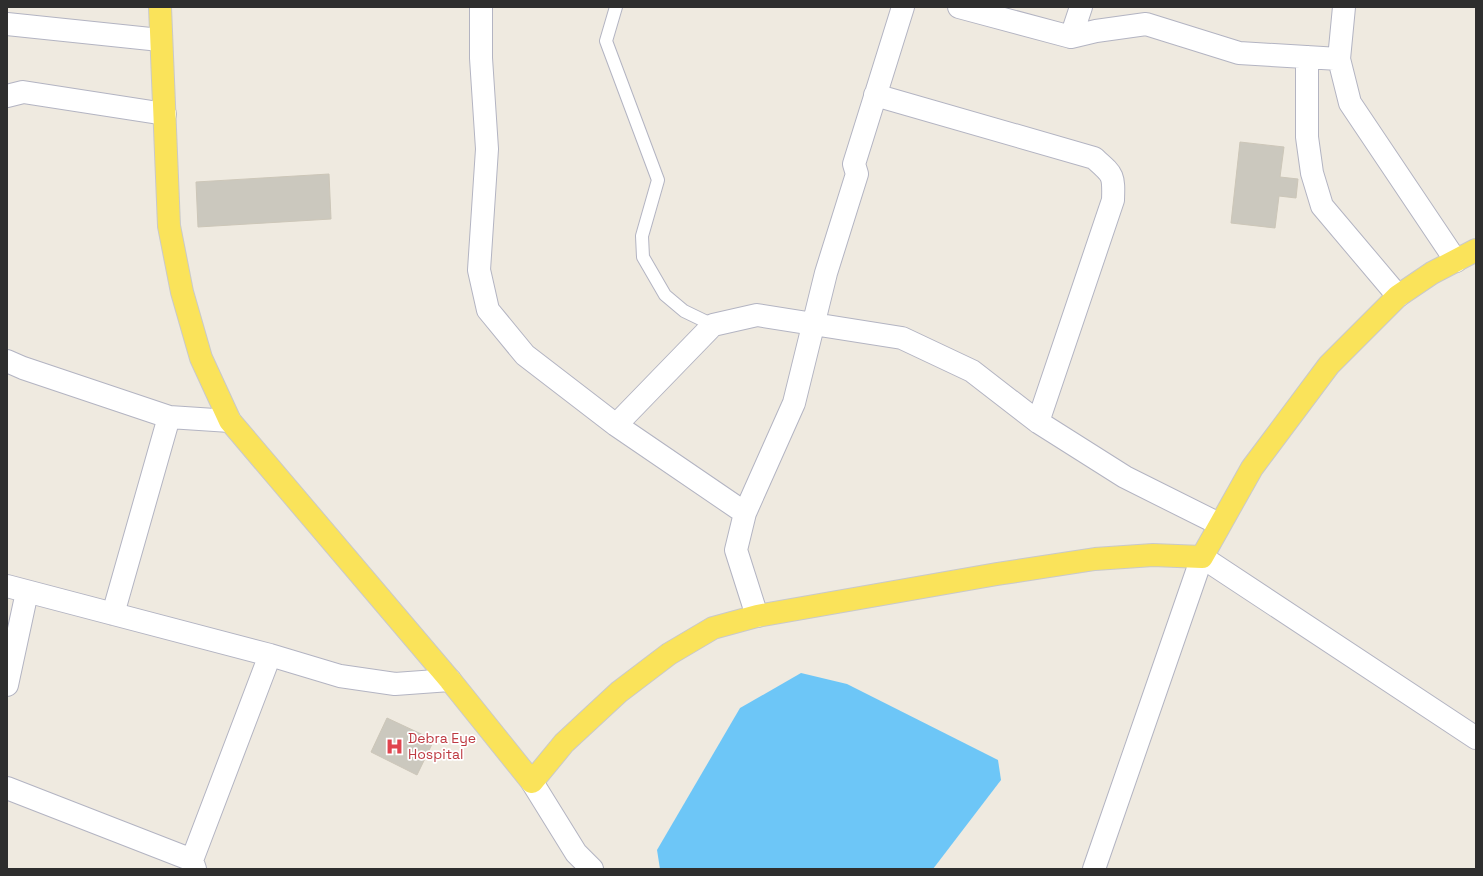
<svg xmlns="http://www.w3.org/2000/svg" width="1483" height="876" font-family="'Space Grotesk',sans-serif">
<style>
.water{fill:#6dc6f7}
.building{fill:#cbc8be;stroke:#ccc6b8}
.lines{fill:none;stroke-linecap:round;stroke-linejoin:round}
.service-casing{stroke:#b3b4c2;stroke-width:14}
.minor-casing{stroke:#b3b4c2;stroke-width:24}
.tertiary-casing{stroke:#b3b4c2;stroke-width:24}
.secondary-casing{stroke:#b3b4c2;stroke-width:24}
.primary-casing{stroke:#c9c9c9;stroke-width:24}
.service{stroke:#fff;stroke-width:12}
.minor{stroke:#fff;stroke-width:22}
.tertiary{stroke:#fff;stroke-width:22}
.secondary{stroke:#fff;stroke-width:22}
.primary{stroke:#fae35a;stroke-width:22}
.labels{text-anchor:middle;dominant-baseline:central;stroke-width:3.5;stroke-linejoin:round;paint-order:stroke}
.health-label{font-size:14px;fill:#be3a42;stroke:#fff;text-anchor:start}
</style>
<rect width="100%" height="100%" fill="#efeae0"/>
<path class="water" d="M801,673l46,11 151,76 3,20 -68,89h-273l-3,-19 83,-142z"/>
<path class="building" d="M1240,142l44,5 -4,30 18,2 -2,19 -17,-2 -4,32 -44,-5z
M329,174l2,45 -133,8 -2,-45z
M387,718l47,22 -17,35 -46,-23z"/>
<g class="lines">
<defs>
<path id="service" d="M616,7l-10,34 52,139 -16,56 1,21 22,38 19,16 29,14"/>
<path id="minor" d="M481,7v51l6,91 -8,121 9,40 37,45 91,70 129,88
M959,7l112,30 25,-6 50,-7 93,29 100,6 5,-52
M7,24l153,16
M1071,37l10,-30
M1307,57v80l5,36 10,33 76,90
M1339,59l11,44 106,158
M875,95l219,63c19,17 20,16 19,42l-75,222
M7,96l16,-4 142,22
M7,361l16,7 146,49 61,4
M616,425l97,-100 44,-10 145,23 70,33 66,51 87,55 94,47
M1202,557l274,181
M7,586l263,69 70,21 55,8 55,-4
M113,614l56,-197
M757,616l-21,-66 9,-37 49,-110 32,-130 31,-99 -3,-10 49,-157
M7,685l20,-93
M7,788l185,72
M195,869l-3,-9 78,-205"/>
<path id="tertiary" d="M1094,869l108,-312"/>
<path id="secondary" d="M532,782l44,71 16,16"/>
<path id="primary" d="M160,7l9,219 13,66 19,66 29,63 220,259 82,102 32,-39 55,-51 50,-38 44,-26 44,-12 240,-42 98,-15 58,-4 49,2 50,-89 77,-103 69,-69 34,-23 44,-23"/>
</defs>
<use href="#service" class="service-casing"/>
<use href="#minor" class="minor-casing"/>
<use href="#tertiary" class="tertiary-casing"/>
<use href="#secondary" class="secondary-casing"/>
<use href="#primary" class="primary-casing"/>
<use href="#service" class="service"/>
<use href="#minor" class="minor"/>
<use href="#tertiary" class="tertiary"/>
<use href="#secondary" class="secondary"/>
<use href="#primary" class="primary"/>
</g>
<defs>
<symbol id="hospital-bare" viewBox="-9 -9 18 18"><path d="M-5-5h3v3.5h4V-5h3V5h-3V1.5h-4V5h-3Z" fill="#e0444e" stroke="#fff" stroke-width="2.5" paint-order="stroke"/></symbol>
</defs>
<g fill-rule="evenodd">
<use href="#hospital-bare" x="382" y="734" width="25" height="25"/>
</g>
<g class="labels">
<g class="health-label">
<text x="408" y="738">Debra Eye<tspan x="408" dy="16">Hospital</tspan></text>
</g>
</g>
<rect width="1483" height="876" fill="none" stroke="#2e2e2e" stroke-width="16"/>
</svg>
